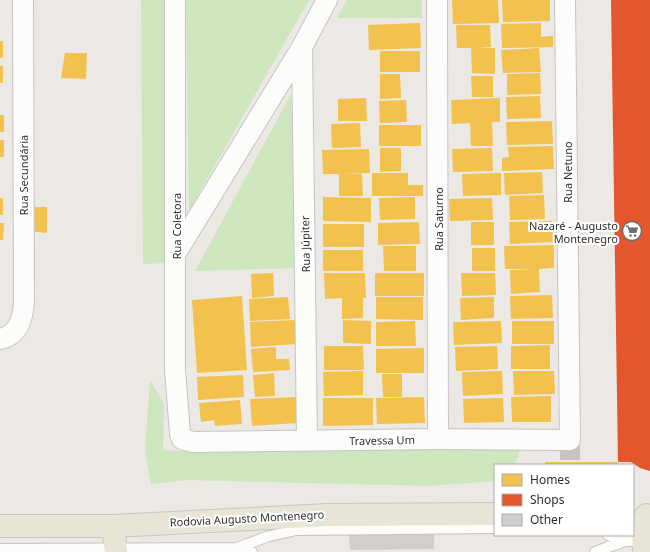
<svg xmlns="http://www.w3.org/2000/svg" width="650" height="552" font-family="'Noto Sans',sans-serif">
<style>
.green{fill:#cee6be}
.homes{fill:#f2c14e}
.shops{fill:#e4572e}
.building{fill:#d1cecb}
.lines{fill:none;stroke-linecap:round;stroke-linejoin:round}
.minor-tunnel{stroke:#c6c3c0;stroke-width:20;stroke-dasharray:20 10;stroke-linecap:butt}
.service-casing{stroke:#c5c4c5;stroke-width:12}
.minor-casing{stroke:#c5c4c5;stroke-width:22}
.primary-casing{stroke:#c6c5c4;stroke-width:24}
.service{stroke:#fcfcfb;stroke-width:10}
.minor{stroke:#fcfcfb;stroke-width:20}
.primary{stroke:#e8e4d6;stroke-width:22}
.labels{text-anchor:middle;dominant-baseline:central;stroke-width:4;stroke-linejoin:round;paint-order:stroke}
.street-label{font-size:11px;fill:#2e2e2e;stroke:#fff}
.poi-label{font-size:11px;fill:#2e2e2e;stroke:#fff;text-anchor:end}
</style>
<rect width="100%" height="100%" fill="#ece8e4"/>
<path class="green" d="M141,0h24l2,263 -24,1z
M186,0h123l-120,211z
M347,0h75v18h-85z
M291,94l7,174 -103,3z
M150,380l14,23 -1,47 44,2 61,-3 252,1 -5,15h-20v16l-65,5 -242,-6 -37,4 -6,-34z"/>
<path class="homes" d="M452,0h46l1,23 -46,1z
M502,0h48v21l-47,1z
M420,23l1,25 -52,2 -1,-25z
M541,23v14l12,-1v11l-51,1 -1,-24z
M456,25h34l1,22 -13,1h17v26l-23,-1 -1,-25h-14z
M0,41h3v17h-3z
M539,48l2,24 -38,1 -2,-23z
M380,51h40v21h-40z
M65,53h22l-1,26 -25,-1z
M0,66h3v17h-3z
M540,73l1,21 -34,1v-21z
M380,74h20l1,24 -21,1z
M471,76h22v21h-21z
M540,96l1,22 -34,1 -1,-22z
M366,98l1,23h-29v-22z
M500,98v24h-8l1,24h-22l-1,-23 -18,1 -1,-24z
M406,100l1,22 -27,1 -1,-22z
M0,115h4v17h-4z
M552,121l1,23 -46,1 -1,-23z
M360,123l1,24 -29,1 -1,-24z
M379,125h42v21h-42z
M0,140h4v17h-4z
M553,146l1,23 -52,2v-13l7,-1 -1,-10z
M380,148h21v23l-21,1z
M492,148l1,23 -40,1 -1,-23z
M369,149l1,24 -28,1h20l1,22h-24v-22h-16l-1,-24z
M542,172l1,21 -38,2 -1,-22z
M372,173h36v12h15v11h-51z
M501,173v22l-38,1 -1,-22z
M544,195l1,24 -35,1 -1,-24z
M323,197l48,1v24l-48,-1z
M415,197v22l-35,1 -1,-22z
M0,198h3v17h-3z
M492,198l1,22 -43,1 -1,-22z
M28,207h19v26l-17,-2z
M552,221l1,21 -43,2 -1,-22z
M419,222l1,22 -42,1v-22z
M471,222h23v23h-23z
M0,223h4l-1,17h-3z
M323,224h41v23h-41z
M554,245v23l-15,1 1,23 -29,2 -1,-24 26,-1h-31l-1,-23z
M383,246h33v25h-32z
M472,248h23v23h-23z
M323,250h40v21h-40z
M273,273l1,23 -22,2 -1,-24z
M324,273h41l1,25h-3v20l-21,1v-21l-17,1z
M375,273h49v23h-49z
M461,273h34l1,22 -34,1z
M552,295l1,23 -42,1 -1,-23z
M242,296l5,74 -50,3 -5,-73z
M288,297l2,22 -40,2 -1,-22z
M376,297h47v23l-47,-1z
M494,297v21l-33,2 -1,-22z
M296,320l2,24 -47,3 -1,-25z
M343,320l28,1v23l-28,-1z
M415,321l1,25h-40v-24z
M501,321l1,22 -48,2 -1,-23z
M512,321h42v23h-42z
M550,345v24h-39v-23z
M324,346h39l1,24h-40z
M497,346l1,23 -42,2 -1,-24z
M276,347v12h13l1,11 -37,2 -2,-23z
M424,348v25h-48v-24z
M363,371v24l-39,1 -1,-24z
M502,371l1,23 -40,2 -1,-24z
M513,371h41l1,23 -41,1z
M274,373l1,23 -20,1 -2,-22z
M382,374h20v23h-19z
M243,375l1,22 -46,3 -1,-23z
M551,396v26h-39l-1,-25z
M297,397l1,26 -46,3 -2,-27z
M424,397l1,26 -48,1 -1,-26z
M323,398h50v27l-50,1z
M503,398l1,24 -40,1 -1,-24z
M240,400l2,24 -27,2 -1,-6 -13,2 -2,-19z
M545,462h73v3h-73z"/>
<path class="shops" d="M611,0h39v471l-10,-3 -9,-6h-13z"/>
<path class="building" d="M434,533v16l-84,1 -1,-16z"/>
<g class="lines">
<path class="minor-tunnel" d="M570,440v25"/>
<defs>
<path id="service" d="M608,535l17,6
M237,548l29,-11 30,-7 199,-2
M0,549l237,-1 15,4
M595,552l30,-11 21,-1"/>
<path id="minor" d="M175,0v370l5,64 2,5 11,3 245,-3 132,1 -5,-440
M437,0l1,439
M302,47l5,394
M176,253l126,-206 25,-47
M0,339c19,-4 23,-21 24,-38l-1,-301"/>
<path id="primary" d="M0,526h113l215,-11 167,-1
M113,526l3,26
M644,552l-1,-25 3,-12"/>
</defs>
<use href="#service" class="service-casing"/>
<use href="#minor" class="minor-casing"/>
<use href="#primary" class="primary-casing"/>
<use href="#service" class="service"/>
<use href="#minor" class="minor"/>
<use href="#primary" class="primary"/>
</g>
<defs>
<symbol id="supermarket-ring" viewBox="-11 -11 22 22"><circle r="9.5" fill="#fff" stroke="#706f6e" stroke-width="1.5"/><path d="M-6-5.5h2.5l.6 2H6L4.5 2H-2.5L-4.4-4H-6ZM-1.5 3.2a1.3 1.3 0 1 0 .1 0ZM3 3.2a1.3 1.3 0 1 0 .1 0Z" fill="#706f6e"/></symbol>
</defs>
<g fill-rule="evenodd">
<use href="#supermarket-ring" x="621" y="220" width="22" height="22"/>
</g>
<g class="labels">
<g class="street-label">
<text transform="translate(567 172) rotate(-90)">Rua Netuno</text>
<text transform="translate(23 175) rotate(-90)">Rua Secundária</text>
<text transform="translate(438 219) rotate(-90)">Rua Saturno</text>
<text transform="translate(176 226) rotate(-90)">Rua Coletora</text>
<text transform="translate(305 244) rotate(-91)">Rua Júpiter</text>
<text transform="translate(382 440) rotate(-1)">Travessa Um</text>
<text transform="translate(247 518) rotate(-3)">Rodovia Augusto Montenegro</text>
</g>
<g class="poi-label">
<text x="618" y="225">Nazaré - Augusto<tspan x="618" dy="13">Montenegro</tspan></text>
</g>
</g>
<rect x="494" y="464" width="140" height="72" fill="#ffffff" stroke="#ababab"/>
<rect x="502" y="474" width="20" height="12" fill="#f2c14e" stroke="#ababab"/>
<text x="530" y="484" font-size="12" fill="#2e2e2e">Homes</text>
<rect x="502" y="494" width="20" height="12" fill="#e4572e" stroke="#ababab"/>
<text x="530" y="504" font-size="12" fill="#2e2e2e">Shops</text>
<rect x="502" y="514" width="20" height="12" fill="#d1cecb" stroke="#ababab"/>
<text x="530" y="524" font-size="12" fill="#2e2e2e">Other</text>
</svg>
